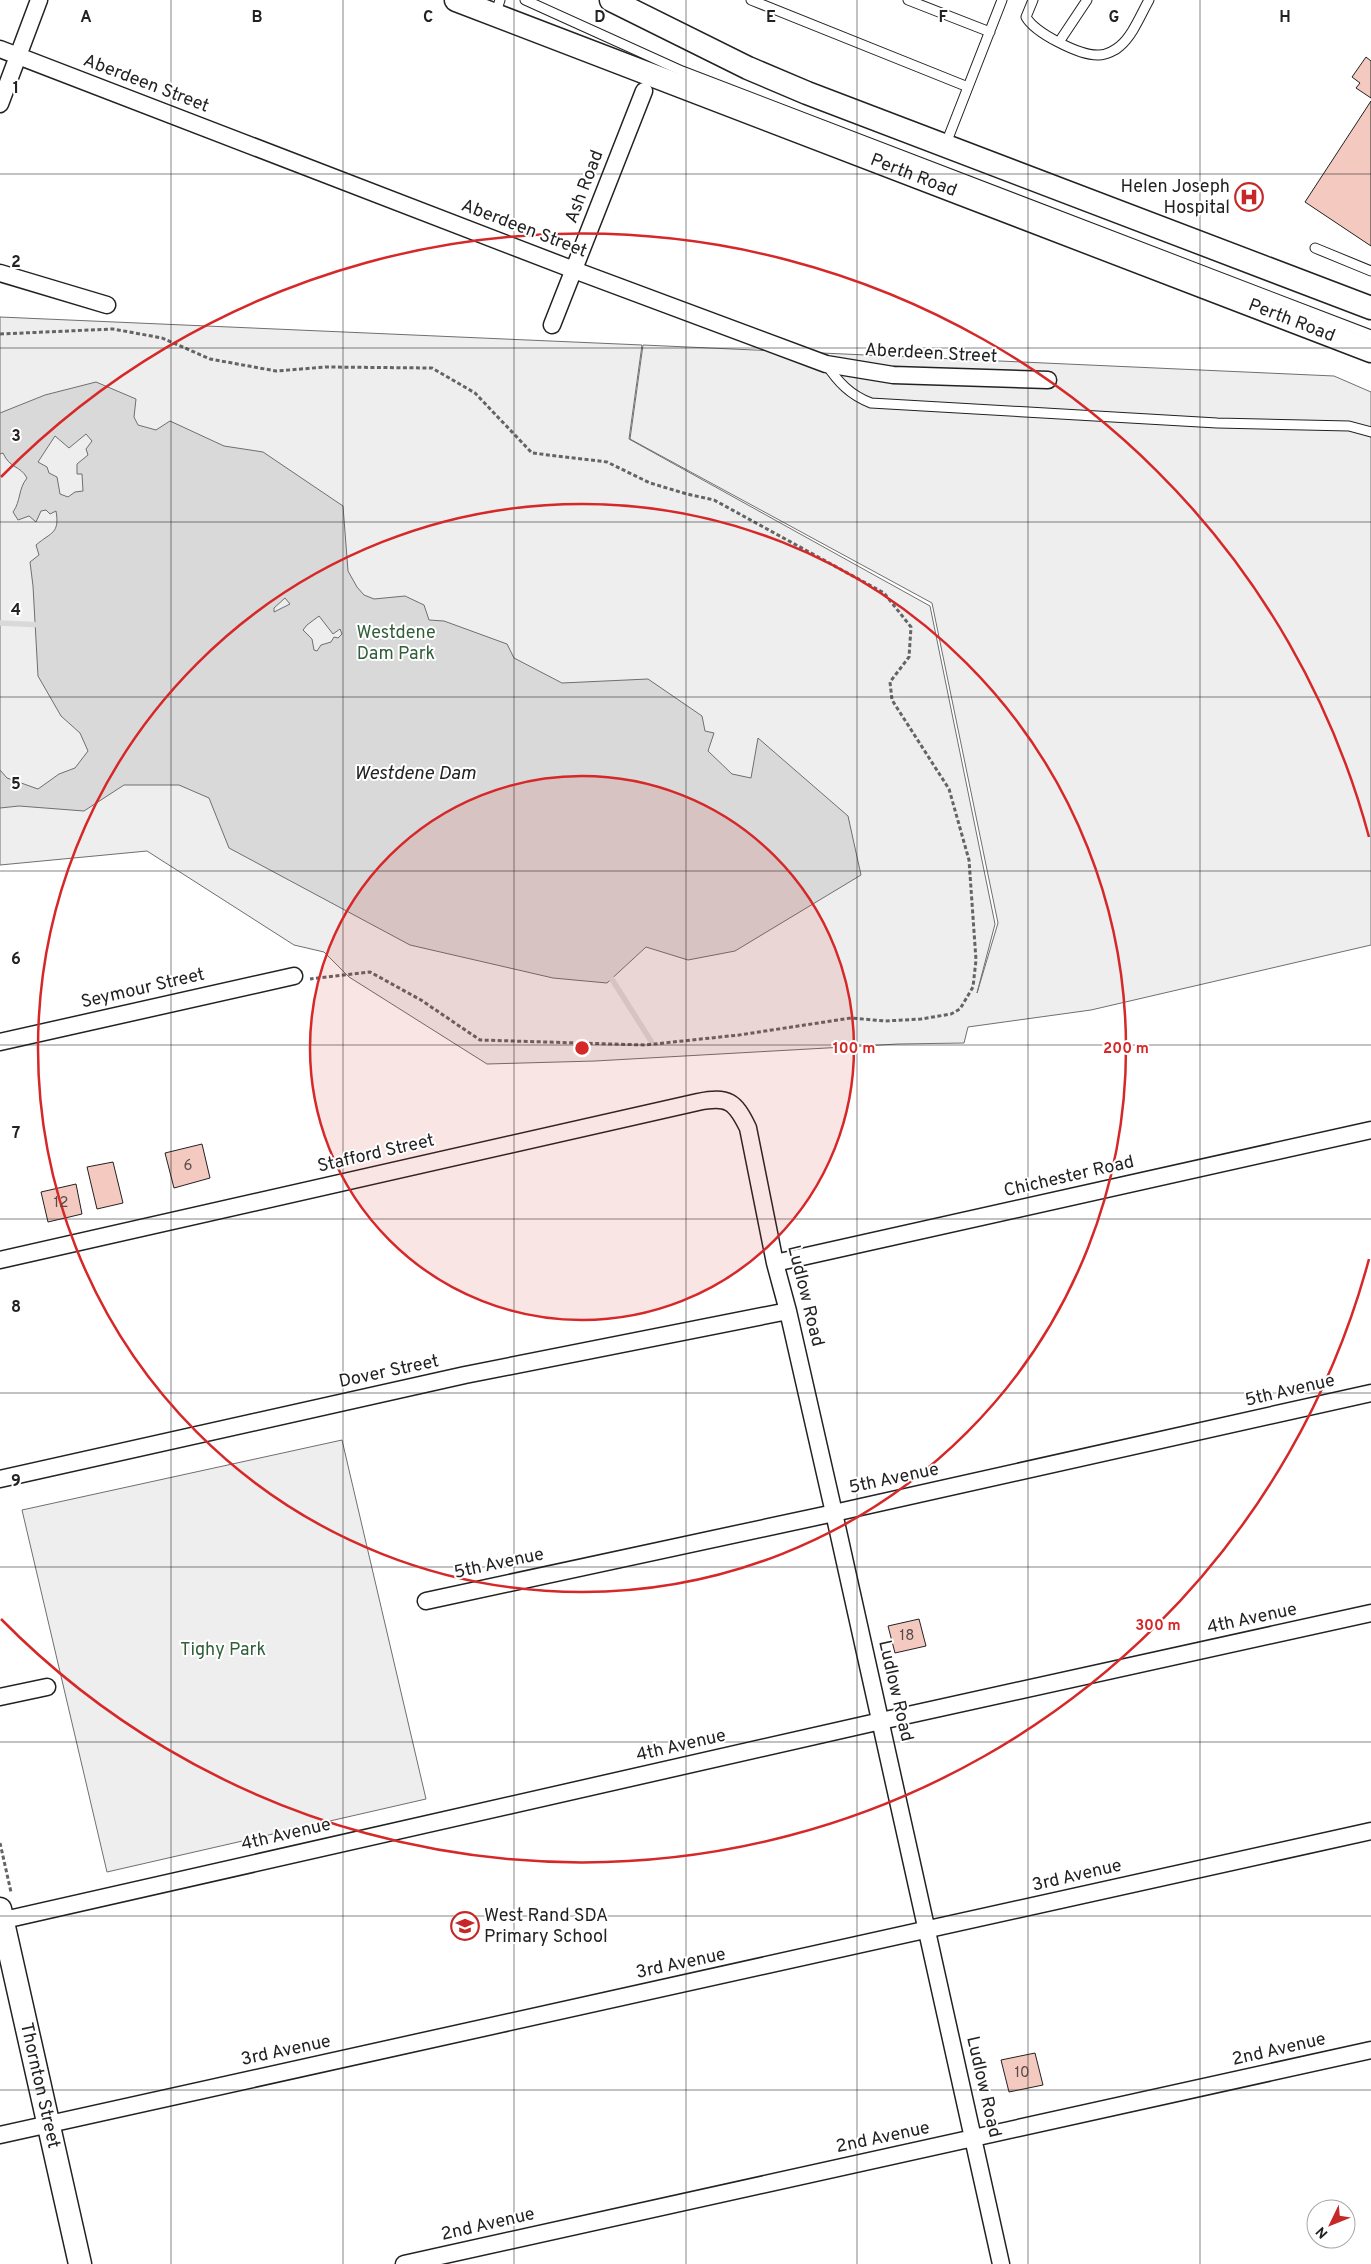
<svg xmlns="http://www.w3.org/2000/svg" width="1371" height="2264" font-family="Overpass,sans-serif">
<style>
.green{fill:#eee;stroke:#6f6f6f}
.water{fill:#d9d9d9;stroke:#6f6f6f;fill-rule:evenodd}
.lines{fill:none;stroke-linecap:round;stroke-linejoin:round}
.stream{stroke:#d9d9d9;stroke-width:5.5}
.building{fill:#f3c9c0;stroke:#222}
.lane-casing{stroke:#222;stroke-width:11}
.street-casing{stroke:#222;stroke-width:19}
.secondary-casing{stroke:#222;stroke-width:25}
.path{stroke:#646464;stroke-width:3;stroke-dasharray:4 2.5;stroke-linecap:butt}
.lane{stroke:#fff;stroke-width:9}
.street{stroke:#fff;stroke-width:16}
.secondary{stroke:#fff;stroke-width:22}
.grid{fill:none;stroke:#222;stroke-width:1;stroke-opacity:0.55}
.ring{fill:none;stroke:#d62828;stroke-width:2.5}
.labels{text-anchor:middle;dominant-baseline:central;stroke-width:4;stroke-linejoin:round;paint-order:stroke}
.number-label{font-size:15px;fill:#564c4a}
.street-label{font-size:18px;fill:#222;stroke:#fff}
.poi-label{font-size:18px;fill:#222;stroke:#fff;text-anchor:end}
.park-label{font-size:18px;fill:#2f5e38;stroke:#fff}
.water-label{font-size:19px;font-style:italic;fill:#222;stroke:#fff}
.grid-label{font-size:16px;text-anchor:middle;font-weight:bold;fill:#222;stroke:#fff;stroke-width:4;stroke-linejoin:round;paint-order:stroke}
.centre{fill:#d62828;stroke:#fff;stroke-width:2.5}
.ring-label{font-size:15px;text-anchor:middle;font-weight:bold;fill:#d62828;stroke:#fff;stroke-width:4;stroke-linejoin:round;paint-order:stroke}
</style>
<rect width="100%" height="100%" fill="#fff"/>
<path class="green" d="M0,317l642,28 -13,94 301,167 65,318 -18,69 21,-70 -66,-320 -302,-164 13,-94 691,31 37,16v553l-280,65 -123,17 -4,16 -66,1 -303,17 -108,3 -138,-87 -25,-25 -30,-7 -147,-94 -147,14z
M342,1440l84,359 -319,73 -85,-362z"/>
<path class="water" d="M96,382l40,17 -2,18 4,8 18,5 14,-9 54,25 39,6 80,54 5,65 9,16 7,8 10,4 31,-3 19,9 5,15 15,1 63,23 7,14 48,25 86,-4 54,37 3,15 9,2 -6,18 24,23 19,4 7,-40 90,78 13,59 -126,76 -47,9 -42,-13 -39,36 -54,-5 -143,-33 -181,-97 -20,-50 -30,-13h-55l-40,26 -65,-5 -19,2v-38l7,8 31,11 21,-15 16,-6 13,-17 -8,-18 -19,-17 -23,-40 -5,-90 -3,-24 9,-7 -3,-10c15,-13 24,-11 20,-34l-6,3 -4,-4 -5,1 -5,11 -7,-6 -11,4 -5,-8c8,-11 5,-23 14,-34 -7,-13 -17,-9 -24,-25l-3,1v-41l45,-18zM86,434l6,7 -6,8 2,6 -11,9v10h5l1,17 -8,1 -7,5 -8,-3 -3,-17 -8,-4 -2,-6 -9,-5 17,-26 14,12zM285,598l5,6 -16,8v-4zM319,616l14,18 7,-5 2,5 -4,4 -4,-1 -3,5 -10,3 -4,6 -3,-1 -2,-11 -9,-9 4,-5z"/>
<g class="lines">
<path class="stream" d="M0,623l43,2
M608,973l43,68"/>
</g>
<path class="building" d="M1366,57l5,4v37l-15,-10 4,-5 -8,-6z
M1371,101v145l-66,-44z
M202,1144l8,34 -36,10 -9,-35z
M113,1162l10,41 -26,6 -10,-42z
M76,1184l6,30 -34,8 -7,-30z
M919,1619l7,27 -31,7 -7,-27z
M1035,2053l8,32 -34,7 -8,-32z"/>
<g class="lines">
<defs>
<path id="lane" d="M525,0l157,71 689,264
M751,0l217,87
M908,0l82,32
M1033,0l-7,17c9,16 54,39 73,38 7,0 17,-5 21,-9 13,-11 21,-32 29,-46
M495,15l5,-15
M1059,42l28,-42
M945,146l57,-146
M1315,248l56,23
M826,364c12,18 24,31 45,39l346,20 132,3 22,6"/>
<path id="street" d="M0,49l574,221 252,94 67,11 155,5
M0,104l39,-104
M0,273l107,32
M552,325l92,-234
M0,1042l294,-66
M0,1260l698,-158c30,-6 37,-1 50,26l27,135 13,48 46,202 167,751
M775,1263l596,-133
M0,1479l465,-104 323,-64
M426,1601l408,-88 537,-120
M0,1697l47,-10
M0,1921l881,-200 490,-108
M0,2135l1371,-304
M404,2264l967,-214"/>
<g id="secondary">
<path id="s1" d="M456,0l915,351"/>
<path d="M611,0l137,68 59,25 564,215"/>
<path id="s2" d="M0,1909l80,355"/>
</g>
</defs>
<use href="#lane" class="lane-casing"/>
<use href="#street" class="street-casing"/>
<use href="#secondary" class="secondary-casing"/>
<path class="path" d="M0,334l113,-5 49,9 48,21 66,12 50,-4 106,1 43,25 57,60 75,9 43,21 37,11 27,6 170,93 27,34 -2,30 -19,25 2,18 57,89 20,71 7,100 -3,27 -13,22 -9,5 -30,5 -36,2 -34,-3 -112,17 -94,10 -165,-5 -59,-40 -51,-28 -60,7
M0,1843l11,49"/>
<use href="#lane" class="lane"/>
<use href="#street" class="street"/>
<use href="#secondary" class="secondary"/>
</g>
<path class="grid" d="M171,0v2264M343,0v2264M514,0v2264M686,0v2264M857,0v2264M1028,0v2264M1200,0v2264M0,174h1371M0,348h1371M0,522h1371M0,697h1371M0,871h1371M0,1045h1371M0,1219h1371M0,1393h1371M0,1567h1371M0,1742h1371M0,1916h1371M0,2090h1371"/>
<circle cx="582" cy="1048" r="272" fill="#d62828" fill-opacity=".12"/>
<g class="ring">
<circle cx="582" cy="1048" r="272"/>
<circle cx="582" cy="1048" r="544"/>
<path d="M1369 1259A815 815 0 0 1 1 1619M1 477A815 815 0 0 1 1369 837"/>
</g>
<defs>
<symbol id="hospital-ring" viewBox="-11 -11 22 22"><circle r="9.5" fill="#fff" stroke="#c62828" stroke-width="1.5"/><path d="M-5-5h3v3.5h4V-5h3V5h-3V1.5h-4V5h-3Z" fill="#c62828"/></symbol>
<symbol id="school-ring" viewBox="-11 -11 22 22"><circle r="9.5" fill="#fff" stroke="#c62828" stroke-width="1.5"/><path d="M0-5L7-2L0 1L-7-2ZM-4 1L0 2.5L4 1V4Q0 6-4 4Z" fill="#c62828"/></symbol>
</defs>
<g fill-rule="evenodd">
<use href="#hospital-ring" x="1233" y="181" width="32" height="32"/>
<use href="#school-ring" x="449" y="1910" width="32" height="32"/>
</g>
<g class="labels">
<g class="number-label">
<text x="188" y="1166">6</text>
<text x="61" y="1203">12</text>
<text x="907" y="1636">18</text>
<text x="1022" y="2073">10</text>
</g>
<g class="street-label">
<text transform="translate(146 84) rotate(21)">Aberdeen Street</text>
<text stroke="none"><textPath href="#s1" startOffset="490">Perth Road</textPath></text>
<text transform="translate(585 187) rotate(-69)">Ash Road</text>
<text transform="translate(524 229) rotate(21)">Aberdeen Street</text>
<text stroke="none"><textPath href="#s1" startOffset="895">Perth Road</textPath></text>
<text transform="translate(931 354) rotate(3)">Aberdeen Street</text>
<text transform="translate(143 989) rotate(-13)">Seymour Street</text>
<text transform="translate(376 1154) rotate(-13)">Stafford Street</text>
<text transform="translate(1069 1177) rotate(-13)">Chichester Road</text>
<text transform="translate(805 1296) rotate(76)">Ludlow Road</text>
<text transform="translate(389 1372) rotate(-12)">Dover Street</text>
<text transform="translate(1290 1391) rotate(-13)">5th Avenue</text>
<text transform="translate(894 1479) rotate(-12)">5th Avenue</text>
<text transform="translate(499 1564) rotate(-12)">5th Avenue</text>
<text transform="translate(1252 1619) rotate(-12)">4th Avenue</text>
<text transform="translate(895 1691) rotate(77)">Ludlow Road</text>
<text transform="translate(681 1746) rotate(-13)">4th Avenue</text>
<text transform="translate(286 1835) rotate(-13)">4th Avenue</text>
<text transform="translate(1077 1876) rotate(-13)">3rd Avenue</text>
<text transform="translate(681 1964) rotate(-12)">3rd Avenue</text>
<text transform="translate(1279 2050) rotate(-13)">2nd Avenue</text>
<text transform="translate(286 2051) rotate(-12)">3rd Avenue</text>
<text stroke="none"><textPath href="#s2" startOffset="181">Thornton Street</textPath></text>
<text transform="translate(983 2087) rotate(77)">Ludlow Road</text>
<text transform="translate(883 2138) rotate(-12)">2nd Avenue</text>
<text transform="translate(488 2225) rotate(-13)">2nd Avenue</text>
</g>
<g class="poi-label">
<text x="1230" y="187">Helen Joseph<tspan x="1230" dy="21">Hospital</tspan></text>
<text x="484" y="1916" text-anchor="start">West Rand SDA<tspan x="484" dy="21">Primary School</tspan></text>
</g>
<g class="park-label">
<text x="396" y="633">Westdene<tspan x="396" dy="21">Dam Park</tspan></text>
<text x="223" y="1650">Tighy Park</text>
</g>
<g class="water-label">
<text x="415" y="774">Westdene Dam</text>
</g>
</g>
<g class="grid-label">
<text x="86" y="22">A</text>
<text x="257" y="22">B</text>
<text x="428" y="22">C</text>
<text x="600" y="22">D</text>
<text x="771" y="22">E</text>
<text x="943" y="22">F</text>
<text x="1114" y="22">G</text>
<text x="1285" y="22">H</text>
<text x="16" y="93">1</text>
<text x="16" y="267">2</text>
<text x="16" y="441">3</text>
<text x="16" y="615">4</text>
<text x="16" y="789">5</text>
<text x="16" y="964">6</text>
<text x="16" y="1138">7</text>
<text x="16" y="1312">8</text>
<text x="16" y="1486">9</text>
</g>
<circle cx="582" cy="1048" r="8" class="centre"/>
<g class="ring-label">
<text x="854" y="1053">100 m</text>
<text x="1126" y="1053">200 m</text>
<text x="1158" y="1630">300 m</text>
</g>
<g transform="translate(1331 2224) rotate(227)"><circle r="24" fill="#ffffff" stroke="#a7a7a7"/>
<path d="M0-4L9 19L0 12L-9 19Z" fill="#c62828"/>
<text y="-8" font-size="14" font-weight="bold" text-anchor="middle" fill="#222222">N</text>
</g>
</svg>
